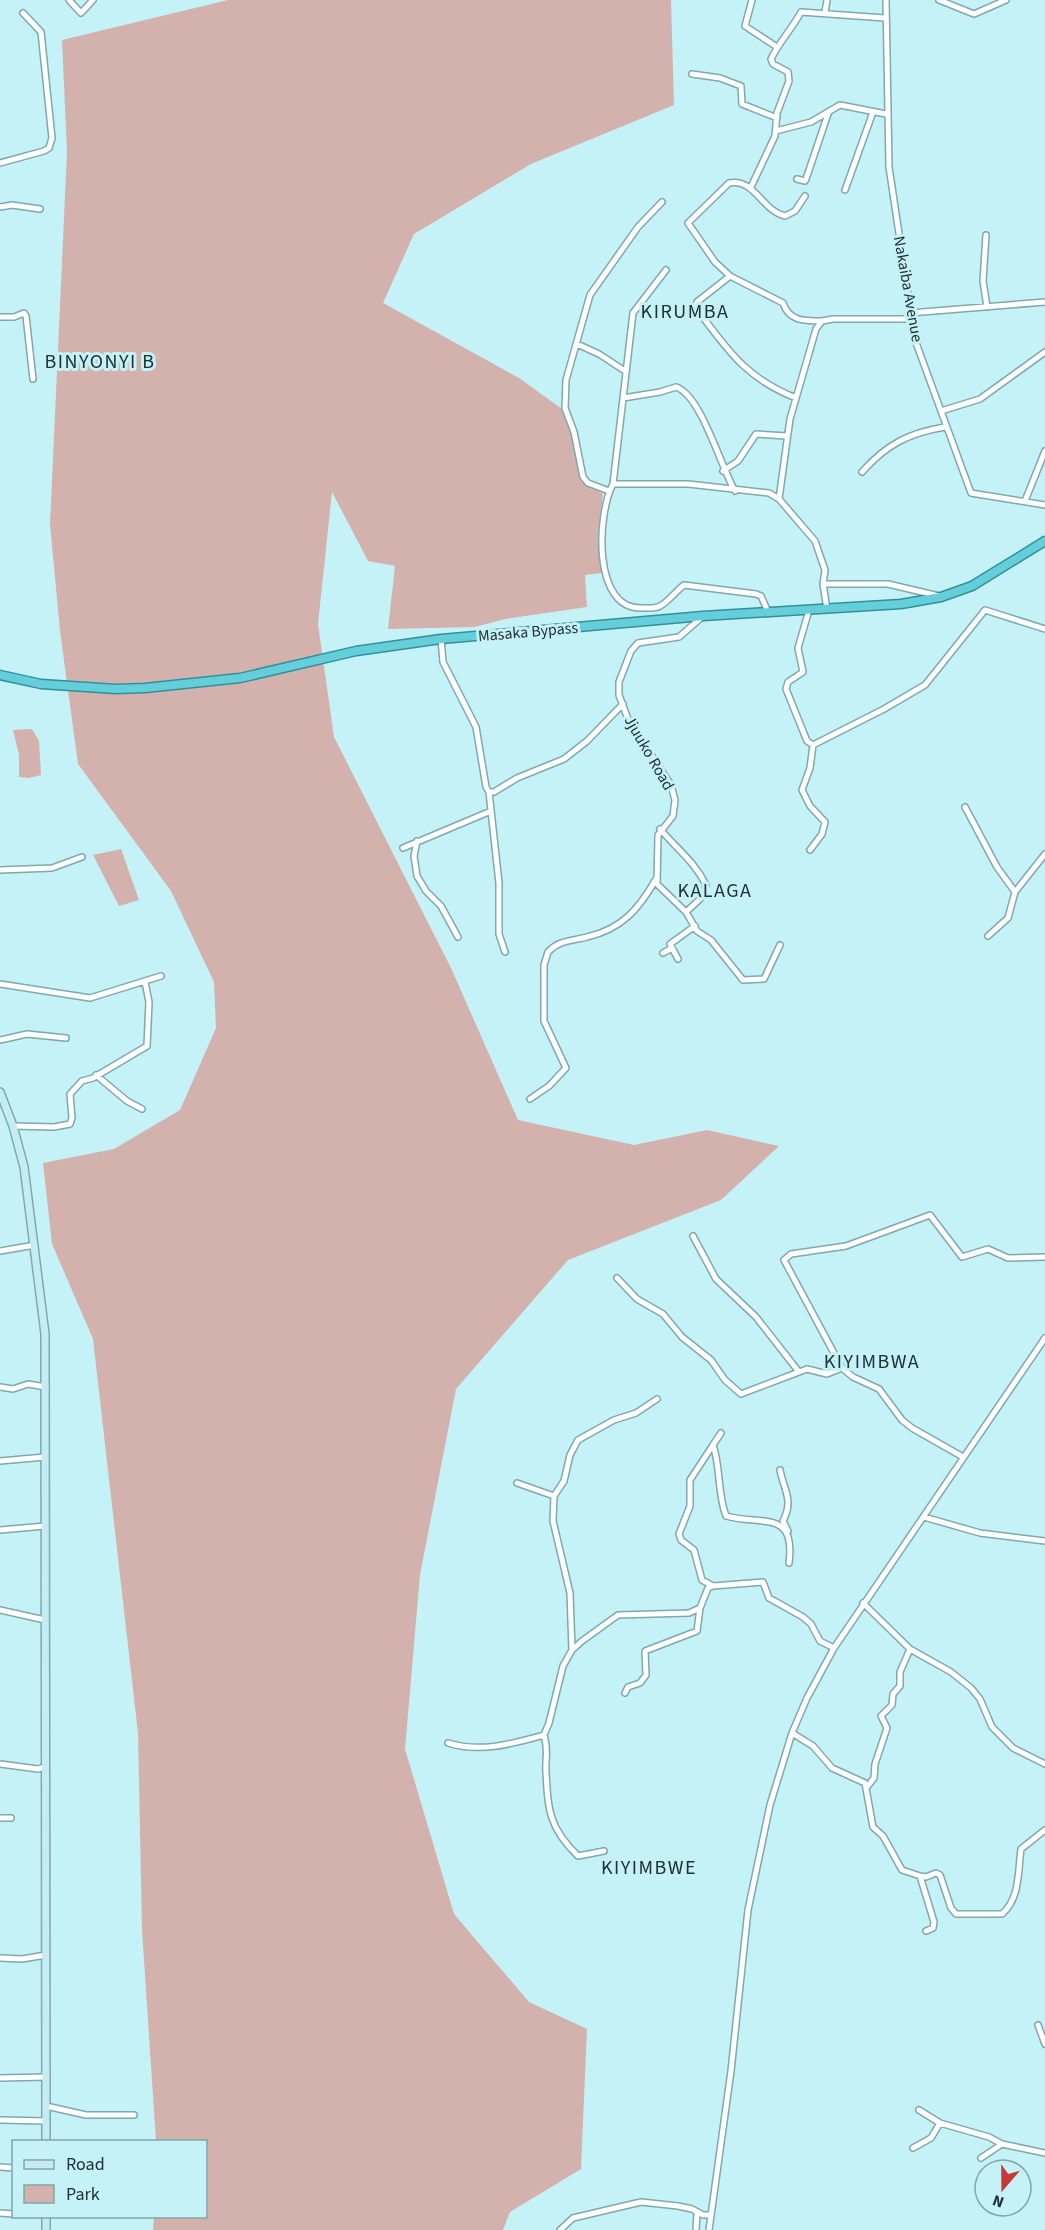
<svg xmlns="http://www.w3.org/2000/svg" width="1045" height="2230" font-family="'Source Sans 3',sans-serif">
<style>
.green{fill:#d3b2ae}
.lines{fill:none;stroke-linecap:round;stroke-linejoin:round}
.minor-casing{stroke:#7ea9ae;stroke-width:8}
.secondary-casing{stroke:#7ea9ae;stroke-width:10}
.trunk-casing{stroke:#339099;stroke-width:11}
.minor{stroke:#fff;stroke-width:5}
.secondary{stroke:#c5edf1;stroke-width:7}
.trunk{stroke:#64cfda;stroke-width:8}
.labels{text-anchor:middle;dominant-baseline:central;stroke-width:6;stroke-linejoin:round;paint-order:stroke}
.street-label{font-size:16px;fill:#213234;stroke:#c5f2f7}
.quarter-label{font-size:20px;letter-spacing:1.5px;fill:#213234;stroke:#c5f2f7}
</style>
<rect width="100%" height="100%" fill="#c5f2f7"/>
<path class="green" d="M228,0h443l3,105 -143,59 -117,70 -31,69 136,75 43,31 12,32 7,40 22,13 -5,40 4,39 -17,2 2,32 -82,12 -30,8 -87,2 7,-63 -27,-5 -36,-69 -14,132 16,113 117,231 67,152 116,25 73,-15 72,16 -58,54 -153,60 -112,129 -36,186 -15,174 49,165 75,88 58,27 -6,140 -71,43 -7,18h-350l1,-13 52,-1v-74l-50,-1 -14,-211 -4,-197 -45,-394 -41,-95 -9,-81 71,-14 66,-39 36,-82 -2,-46 -43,-91 -93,-127 -18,-133 -10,-107 17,-372 -5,-112z
M32,729l7,12 2,34 -12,3 -10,-1v-22l-6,-25z
M121,849l18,51 -20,6 -26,-51z"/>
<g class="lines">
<defs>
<path id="minor" d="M69,0l12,13 12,-13
M752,0l-7,26 32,21
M886,0l3,167 26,173 56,153 74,12
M939,0l35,14 32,-14
M825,12l2,-12
M692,74l28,4 21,8 1,18 35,14
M776,131l35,-9 29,-17 46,9
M0,163l44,-12 5,-3 3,-10 -11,-106 -18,-19
M797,179l8,2 1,-2 23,-68
M751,187l24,-51 2,-23 12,-32 -1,-9 -15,-8 -2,-5c8,-17 21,-30 30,-47l84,6
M845,190l28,-78
M805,196l-10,15 -10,5c-23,-5 -30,-38 -56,-33l-41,40 27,39 15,14 53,27c6,18 20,18 39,18
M0,207l12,-2 28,4
M986,235l-3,46 4,26
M730,276l-33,26 -1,6c31,41 49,70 100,90
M910,313l135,-11
M0,317h14l10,-4 2,3 7,63
M577,344l22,10 26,17
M623,398l37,-6 16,-5c25,8 44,78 59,104
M941,411l39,-12 65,-47
M723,471l15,-10 18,-27 31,2
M862,472c24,-27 46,-39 83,-45
M613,484l20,-171 33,-43
M609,491l-21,-8 -5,-6 -9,-45 -9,-24 1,-28 24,-85 48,-68 24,-25
M779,499l11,-80 26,-90 6,-8 11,-2h78
M1025,501l20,-50
M823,584h65l51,12
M809,610l-11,38 5,24 -15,10 -2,7 21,52 6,4 71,-36 41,-24 60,-75 60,19
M768,612l-7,-16 -5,-2 -72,-9c-8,6 -16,17 -24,21 -5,3 -13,2 -18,2 -50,2 -45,-94 -29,-124h75l81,9 10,6 36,42 10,29 -2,14 4,25
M702,617l-23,20 -41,6 -7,8 -12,31v13l9,24 43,66 4,15 -2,16 -15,19 -1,49 29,28 11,19 14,9 32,40 21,-1 16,-34
M441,639l2,23 33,65 10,60 3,5h5l23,-14 47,-19 23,-18 36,-37
M489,792l10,91v51l6,18
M965,807l32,60 18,25
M660,829c16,19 35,33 46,56l-6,14 -14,13
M417,841l-3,15 3,20 9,15 15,15 17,31
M403,848l88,-37
M810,850l12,-16 3,-12 -15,-16 -8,-16 8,-22 3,-23
M0,870l52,-2 30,-11
M988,936l20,-18 7,-26 30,-38
M663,953l9,-5
M678,959l-8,-15 25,-18
M0,984l90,14 71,-22
M0,1040l27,-6 39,4
M96,1075l31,26 15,8
M530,1099l19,-13 17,-18 -22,-47v-56l4,-13c11,-12 24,-11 39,-15 35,-8 52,-28 69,-58
M13,1126l41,1 16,-3 2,-6 -2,-24 12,-13 11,-3 54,-32 2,-44 -4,-20
M693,1236l23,43 40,38 43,55
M0,1251l35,-6
M617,1278l20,21 26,15 19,23 29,23 14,20 16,14 66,-25 20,5 15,-6 11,9 26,12 23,31 10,8 51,29
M842,1368l-58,-108 7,-6 55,-8 84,-31 32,42 26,-8 20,9 37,-1
M0,1387l13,2 15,-5 18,3
M721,1433l-8,12c8,23 4,48 13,71 36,10 70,-7 63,47
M713,1445l-23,35v26l-11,28 2,6 13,10 8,30 11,6 50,-4 6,16 34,19 8,7 9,17 14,7
M0,1461l45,-4
M780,1470c4,21 14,30 3,51l5,10
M517,1483l37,13 10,-15 6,-26 8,-15 36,-20 22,-7 21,-14
M554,1496l-1,25 17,72 2,57
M924,1517l56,16 65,8
M0,1530l45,-4
M863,1603l47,46 41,23 20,16 9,11 12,28 21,21 32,16
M0,1610l45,10
M625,1693l3,-6 12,-4 6,-8 -1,-24 52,-20 3,-23
M792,1733l21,13 19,22 33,15 8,44 10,9 19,34 18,6 14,46 -1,6 -7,3
M448,1743c33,10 63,1 96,-8
M0,1764l38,5 7,-2
M867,1787l7,-9 1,-14 12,-36 -6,-12 11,-11 1,-11 7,-8v-14l10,-23
M0,1818h11
M604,1851l-26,5c-29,-28 -30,-46 -32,-84 -1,-16 3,-20 -2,-37l5,-12 14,-57 9,-16 10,-9 36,-26 71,-2 11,-5 8,-20 5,-2
M920,1876l6,1 10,-4 4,2 11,33 5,6h46c18,-15 16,-43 19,-65l24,-19
M0,1958l22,1 24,-4
M1038,2025l7,19
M0,2078l47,-1
M46,2106l40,9h48
M919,2110l21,13 49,14 13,7
M0,2120l46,1
M913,2148l18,-10 9,-15
M981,2158l21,-14 43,9
M0,2167l14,1
M0,2213l14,1
M560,2230l13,-12 68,-16 37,4 14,3 11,6h8
M696,2230l1,-17
M709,2230l22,-159 17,-161 22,-105 22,-72 15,-35 27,-50 211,-310"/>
<path id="secondary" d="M0,1092l13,34 11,41 21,167 1,808
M46,2230v-14"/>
<path id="trunk" d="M0,675l41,9 75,5 29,-1 95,-10 116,-27 85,-12 262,-23 198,-12 40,-7 31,-11 73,-45"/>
</defs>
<use href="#minor" class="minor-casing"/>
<use href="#secondary" class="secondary-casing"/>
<use href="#trunk" class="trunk-casing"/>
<use href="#minor" class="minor"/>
<use href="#secondary" class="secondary"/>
<use href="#trunk" class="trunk"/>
</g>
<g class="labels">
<g class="street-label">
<text transform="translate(908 289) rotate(80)">Nakaiba Avenue</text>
<text transform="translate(528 632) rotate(-5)">Masaka Bypass</text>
<text transform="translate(649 753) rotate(60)">Jjuuko Road</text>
</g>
<g class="quarter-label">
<text x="685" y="312">KIRUMBA</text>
<text x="100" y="362">BINYONYI B</text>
<text x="715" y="891">KALAGA</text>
<text x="872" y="1362">KIYIMBWA</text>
<text x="649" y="1868">KIYIMBWE</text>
</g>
</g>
<rect x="12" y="2140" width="195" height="78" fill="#c5f2f7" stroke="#83a5a9" stroke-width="1.5"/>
<rect x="24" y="2160" width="30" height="9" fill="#c5edf1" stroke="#83a5a9" stroke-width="1.5"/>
<text x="66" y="2170" font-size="18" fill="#213234">Road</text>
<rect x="24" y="2185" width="30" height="18" fill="#d3b2ae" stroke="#83a5a9" stroke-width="1.5"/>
<text x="66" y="2200" font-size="18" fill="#213234">Park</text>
<g transform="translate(1003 2188) rotate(200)"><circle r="28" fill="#c5f2f7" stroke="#83a5a9" stroke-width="1.5"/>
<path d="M0-4.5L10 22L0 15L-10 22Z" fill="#c83935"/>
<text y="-9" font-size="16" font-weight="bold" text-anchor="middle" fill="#213234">N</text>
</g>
</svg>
